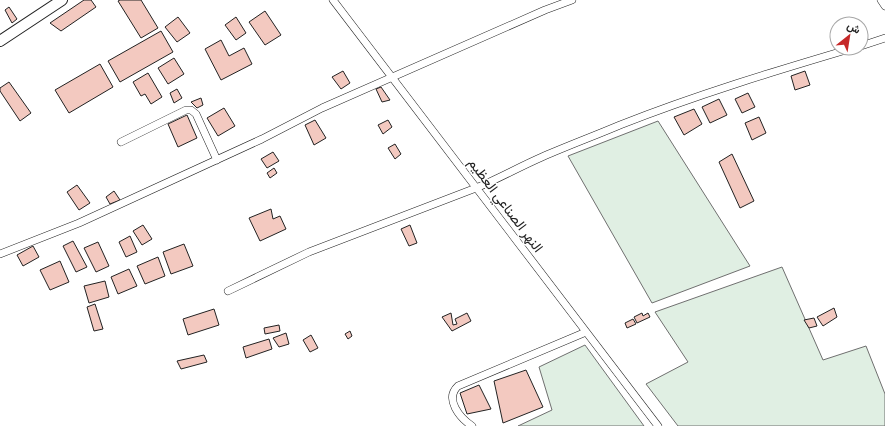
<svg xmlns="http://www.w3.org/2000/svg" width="885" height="426" font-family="Merriweather,Vazirmatn,serif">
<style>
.green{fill:#e0efe3;stroke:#6f6f6f}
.building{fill:#f3c9c0;stroke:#222}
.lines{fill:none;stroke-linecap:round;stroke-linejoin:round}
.street-casing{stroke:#222;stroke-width:8}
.secondary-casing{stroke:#222;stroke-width:12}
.street{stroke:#fff;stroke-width:7}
.secondary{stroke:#fff;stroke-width:10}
.labels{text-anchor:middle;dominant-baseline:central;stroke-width:3;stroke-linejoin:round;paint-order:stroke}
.street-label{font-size:14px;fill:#222;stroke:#fff}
</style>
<rect width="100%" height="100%" fill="#fff"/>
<path class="green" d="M658,121l92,145 -98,37 -84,-147z
M782,267l41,93 43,-14 19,48v32h-207l-32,-42 42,-22 -33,-50z
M585,345l59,81h-126l34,-16 -13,-43z"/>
<path class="building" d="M84,0h7l5,7 -35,24 -11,-8z
M120,0h21l17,28 -17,10 -23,-37z
M9,7l8,12 -5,4 -7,-13z
M265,11l16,24 -16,10 -16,-23z
M178,17l12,16 -13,9 -12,-15z
M236,17l10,16 -10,7 -11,-15z
M161,31l12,21 -53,30 -12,-21z
M221,40l8,16 15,-8 8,16 -31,16 -16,-31z
M174,58l10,16 -16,10 -10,-16z
M100,64l13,23 -44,26 -14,-23z
M343,71l7,12 -9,6 -9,-12z
M805,71l5,14 -15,5 -4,-14z
M148,73l14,24 -11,7 -6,-10 -4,2 -8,-14z
M9,82l22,31 -11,8 -20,-30v-3z
M381,87l9,13 -8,2 -6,-13z
M177,89l5,9 -8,5 -4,-10z
M748,93l7,14 -13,6 -7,-14z
M201,98l2,7 -6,3 -6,-6z
M719,99l8,16 -17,8 -8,-16z
M224,108l11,18 -17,10 -11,-18z
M694,109l8,15 -18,11 -10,-18z
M187,115l10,23 -19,9 -10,-23z
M759,117l7,16 -14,7 -7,-17z
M315,120l11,18 -12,7 -9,-20z
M388,120l4,7 -9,7 -5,-9z
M395,144l6,10 -6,5 -7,-11z
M273,152l6,9 -12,7 -6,-9z
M732,154l22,47 -14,7 -21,-46z
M274,168l3,5 -7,5 -3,-5z
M77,185l13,18 -11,7 -12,-18z
M114,191l6,9 -10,4 -4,-7z
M271,209l2,10 7,-3 6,13 -26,12 -11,-23z
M143,225l9,14 -10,6 -9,-14z
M410,225l7,18 -8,3 -8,-17z
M130,236l7,16 -11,5 -7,-15z
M73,241l14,26 -11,5 -13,-26z
M98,242l11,24 -13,6 -12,-24z
M184,244l9,22 -22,8 -8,-22z
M33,246l6,11 -16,9 -6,-11z
M158,257l7,19 -20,8 -8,-18z
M60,261l9,21 -19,8 -10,-20z
M129,269l8,17 -19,8 -7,-17z
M105,281l4,16 -20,6 -5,-17z
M95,304l8,25 -9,2 -7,-24z
M834,308l3,9 -14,9 -6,-9z
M214,309l5,16 -31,10 -5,-16z
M451,313l2,12 4,-1 -2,-5 12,-6 4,8 -19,10 -10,-14z
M642,313l1,3 5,-3 2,4 -13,6 -3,-6z
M814,318l3,8 -8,2 -5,-8z
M633,319l3,5 -9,4 -2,-5z
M279,325l1,6 -15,3 -1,-6z
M350,331l2,5 -4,3 -3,-5z
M286,333l3,11 -10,3 -6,-9z
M311,335l7,13 -8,4 -7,-12z
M269,339l3,10 -26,9 -3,-11z
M204,355l3,7 -26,7 -4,-8z
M526,370l17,37 -40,16 -9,-42z
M479,385l12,24 -24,5 -7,-21z"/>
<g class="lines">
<defs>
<path id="street" d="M333,0l325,426
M881,0l4,6
M861,46l24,-8
M121,142l65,-32h5l5,4 21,46
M0,254l79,-31 183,-84 60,-31 223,-98 27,-10
M228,291l81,-39 167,-64c22,-9 43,-21 66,-31 25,-11 52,-21 78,-32 76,-30 155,-54 233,-77
M472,426c-12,-8 -28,-27 -14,-40l128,-54"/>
<path id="secondary" d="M0,41l62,-41"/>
</defs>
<use href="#street" class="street-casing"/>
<use href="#secondary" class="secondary-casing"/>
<use href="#street" class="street"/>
<use href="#secondary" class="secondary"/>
</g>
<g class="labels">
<g class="street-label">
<text transform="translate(506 205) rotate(53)">النهر الصناعي العظيم</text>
</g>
</g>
<g transform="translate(849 36) rotate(30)"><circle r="19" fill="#ffffff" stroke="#a7a7a7"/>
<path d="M0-3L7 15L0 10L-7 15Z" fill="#c62828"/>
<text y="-6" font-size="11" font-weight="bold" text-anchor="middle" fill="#222222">ش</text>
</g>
</svg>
